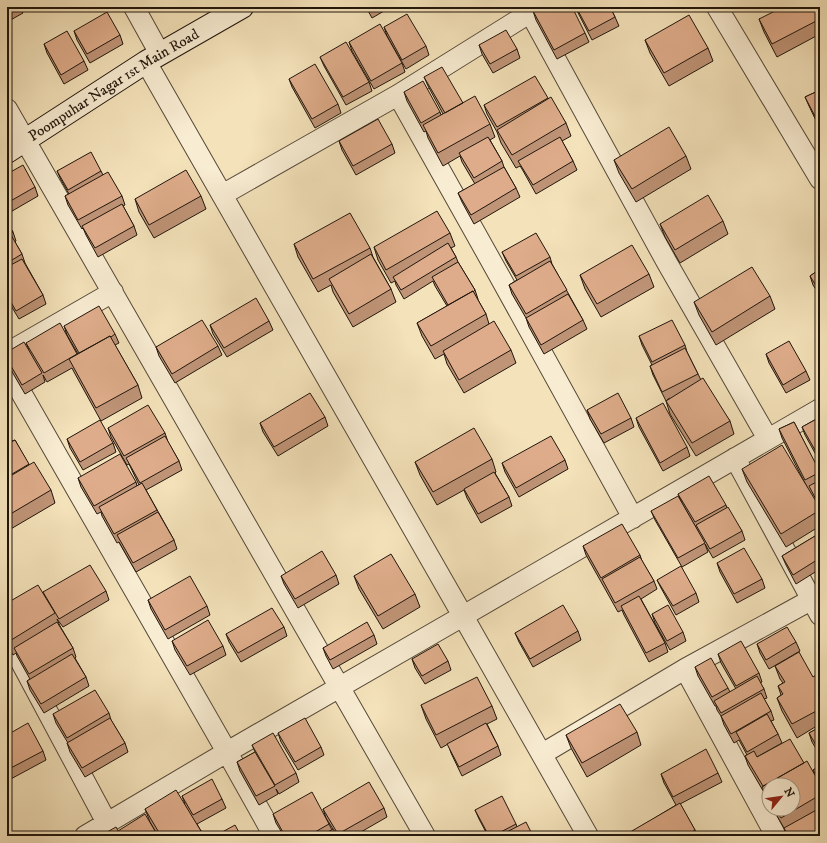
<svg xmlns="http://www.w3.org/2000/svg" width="827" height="843" font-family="'IM FELL DW Pica',serif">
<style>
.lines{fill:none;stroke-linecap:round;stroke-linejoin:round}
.street-casing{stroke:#554938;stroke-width:22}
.secondary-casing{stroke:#20160c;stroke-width:24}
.street{stroke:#f8ecd2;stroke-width:20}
.secondary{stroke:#f8ecd2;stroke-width:22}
.wall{fill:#bf9477;stroke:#20160c}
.building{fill:#deac8a;stroke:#20160c}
.labels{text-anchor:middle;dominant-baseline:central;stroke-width:3;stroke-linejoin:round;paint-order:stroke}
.street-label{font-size:15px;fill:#20160c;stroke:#f8ecd2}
</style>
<rect width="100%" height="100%" fill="#f4e2ba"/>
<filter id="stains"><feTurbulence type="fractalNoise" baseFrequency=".005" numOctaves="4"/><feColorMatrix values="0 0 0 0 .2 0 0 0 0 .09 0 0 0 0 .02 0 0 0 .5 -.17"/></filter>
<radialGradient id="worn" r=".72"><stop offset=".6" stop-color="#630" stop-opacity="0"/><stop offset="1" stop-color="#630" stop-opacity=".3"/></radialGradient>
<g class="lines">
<defs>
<path id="street" d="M134,7l26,47
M527,7l139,254 102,178
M717,7l103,172
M146,62l317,554 125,220
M398,95l102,182 133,241
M7,109l418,727
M222,195l176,-100 141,-88
M7,353l106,-61
M7,368l220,384 47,84
M735,458l85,157
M7,636l100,187
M685,669l91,167
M542,754l143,-85 135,-74
M85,836l142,-84 236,-136 357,-207"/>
<g id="secondary">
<path id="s1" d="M7,152l139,-90 96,-55"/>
</g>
</defs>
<use href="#street" class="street-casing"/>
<use href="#secondary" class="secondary-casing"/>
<use href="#street" class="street"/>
<use href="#secondary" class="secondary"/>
</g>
<path class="wall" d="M7,7h13l3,6 -16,9z
M366,7h25l-19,11z
M575,7h35l5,10 4,9 -27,14z
M820,7v27l-43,23 -13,-25 -5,-13z
M533,11l52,22 4,9 -32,17 -21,-39z
M384,27l42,19 3,9 -23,14 -19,-33z
M74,31l46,4 3,9 -33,19 -13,-23z
M645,40l63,8 5,13 -44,25 -19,-33z
M349,42l53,21 3,9 -31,17 -22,-38z
M44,44l40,17 4,9 -24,14 -17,-31z
M479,45l38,4 3,9 -27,15 -11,-19z
M320,57l49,25 3,9 -26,14 -22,-39z
M424,77l39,26 27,21 5,13 -5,3 12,21 2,6 12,21 4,9 -46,27 -12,-22 -4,-9 17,-9 -13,-22 -2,-6 -17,10 -15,-28 -2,-7 -2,1 -17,-31 -3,-9 36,20 1,3 2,-1 -15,-28z
M289,79l49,25 3,9 -26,15 -23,-41z
M820,90v39l-11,-23 -4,-9z
M548,98l18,25 5,13 -9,5 11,20 4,9 -41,24 -14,-25 -2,-3 -4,2 -15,-25 -4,-11 -10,-18 -3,-9z
M339,141l53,3 3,9 -39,22 -14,-25z
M686,156l5,13 -55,33 -17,-29 -5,-13z
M57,171h44l2,4 19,21 3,9 -2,1 11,20 3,9 -39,22 -12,-22 -3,-7 -1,1 -14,-24 -3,-9 4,-2 -8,-14z
M7,174l28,13 3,9 -31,18z
M201,196l5,13 -52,29 -15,-26 -4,-13z
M723,221l5,13 -48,29 -15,-26 -5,-13z
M7,222l6,10 3,9 -1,1 7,12 3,9 18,32 3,9 -27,15 -12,-20z
M450,233l5,13 -4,2 5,9 2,5 17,28 3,9v1l8,14 3,10 22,26 5,13 -52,30 -17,-29 -3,-10 -9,5 -13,-23 -5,-13 30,-17 -12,-20 -2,-5 -29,18 -8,-14 -1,-4 -4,2 -13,-23 -4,-13z
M294,244l76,4 3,9 18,32 5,13 -43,25 -20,-35 -2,-7 -13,7 -20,-35z
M502,252l48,5 2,7 31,56 4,9 -43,25 -15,-27 -3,-9 -14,-24 -3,-9 8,-5 -11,-19z
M820,269v27l-7,-11 -3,-9z
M649,274l5,13 -53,30 -16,-28 -5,-14z
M770,296l5,13 -59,36 -17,-30 -5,-13z
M269,321l4,9 -46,27 -14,-23 -3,-9z
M64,326l51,8 4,9 -4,2 23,40 4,13 -41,23 -27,-49 -2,-4 -25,14 -4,-7 2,7 -20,12 -18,-31v-11l22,-2 -3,-7 51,11h1l-11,-19z
M639,336l46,9 2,7 14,28 29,41 4,13 -38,22 -26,-42 -4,-13 4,-3 -4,3 -13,-26 -3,-9 2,-1 -10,-20z
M218,346l4,9 -47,28 -16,-27 -3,-9z
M766,354l40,17 4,9 -24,13 -17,-30z
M587,410l44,8 3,9 -30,16 -14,-24z
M325,417l3,9 -50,30 -15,-24 -3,-9z
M820,417v45l-15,-27 -3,-8z
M636,418l51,29 3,9 -27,15 -24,-44z
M794,422l26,51v53l-34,21 -39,-65 -5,-13 65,18 -25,-49 -3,-9z
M108,428l57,5 3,9 11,19 3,9 -36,20 28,50 3,9 -41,23 -17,-30 -2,1 -15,-27 -1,-4 -4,2 -16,-27 -3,-9 58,4 1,4 2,-1 -10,-21 -2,1 -16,-28z
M7,432l5,9 3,-1 14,25 22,25 4,13 -46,27 -2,-4z
M67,439l46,4 3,9 -33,18 -13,-22z
M492,459l4,13 -1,1 14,24 3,9 -31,17 -14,-25 -3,-8 -27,15 -17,-30 -5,-13z
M565,460l3,9 -49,28 -14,-25 -3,-9z
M678,494l48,11 1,3 15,23 3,9 -32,18 -8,-14 3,8 -26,15 -27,-47 -4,-9 48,23 -1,-3 -16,-28z
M820,533v36l-24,15 -10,-19 -4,-9z
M583,546l57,9 2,6 12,20 3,8 -16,10 24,44 3,9 -19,10 -25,-47 -2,-5 -4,2 -32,-57z
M717,563l45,16 3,9 -28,15 -17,-31z
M336,575l3,9 -41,24 -14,-24 -3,-8z
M354,576l61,18 5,13 -37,22 -24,-40z
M657,580l39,13 3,9 -23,13 -15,-27z
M106,591l3,9 -46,27 -6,-8 3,7 13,22 3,9 -1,1 11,19 3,9 -45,27 -14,-23 -3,-9 3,-2 -13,-23 -1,-3 -3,2 -6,-10v-42l38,-8 -2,-3z
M148,600l59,6 3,9 -42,24 -17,-30z
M652,614l31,18 3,9 -16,9 -15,-27z
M284,627l3,9 -46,26 -12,-20 -3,-8z
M578,631l3,9 -48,27 -14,-25 -4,-9z
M374,635l3,9 -44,25 -7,-13 -3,-8z
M172,641l51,5 3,9 -36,20 -15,-25z
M796,642l4,9 -31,18 -9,-16 -3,-9z
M718,654l41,19 3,9 -2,1 4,6 3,9 -3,1 7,12 3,9 -3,1 7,13 4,9 -25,14 47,6 12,14 -3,-7 7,-4v70h-34l-2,-8 -11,-19h20l-24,-24v18l-4,-9 -17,-29 -3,-9 2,-1 -8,-15 -5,3 -10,-18 -3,-9 -4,-6 -1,-4h-1l-17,-30 -3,-9 33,21 2,4 6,-3 -15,-26z
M412,659l36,2 3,9 -26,14 -10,-16z
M775,666l38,11 7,5v42l-23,14 -15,-27 -5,-13 4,-3 -3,-9 5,-3 -3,-4z
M421,705l71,1 5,13 -10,5 11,22 3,9 -39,21 -11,-23 -3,-9 -7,4 -15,-29z
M109,713l2,7 14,23 3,9 -43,25 -15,-25 -3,-9h1l-12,-20 -3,-9z
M820,727v28l-8,-13 -3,-9z
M637,732l4,13 -54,32 -16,-29 -5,-13z
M278,733l43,14 3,8 -26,15 -17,-28z
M7,735l36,16 3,9 -39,21z
M252,745l44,28 3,9 -20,12 -3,-5 2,5 -19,11 -19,-34 -3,-9 18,-10z
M718,773l4,9 -42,22 15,26 2,6h-72l51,-31 -12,-22 -3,-9z
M182,796l40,3 4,9 -29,16 7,12h-46l-8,-14 -5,-13 40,-5z
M384,808l3,9 -33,19h-70l-8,-13 -3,-9 56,10 3,6 1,-1 -7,-11 -3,-9z
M475,810l41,14 1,3 16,9h-45l-9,-17z"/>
<path class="building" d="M541,7h31l13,26 -31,17 -21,-39z
M576,7h34l5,10 -26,14z
M783,7h37v12l-48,25 -13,-25z
M107,12l13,23 -33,19 -13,-23z
M407,14l19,32 -24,14 -18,-33z
M689,15l19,33 -44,25 -19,-33z
M380,24l22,39 -31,18 -22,-39z
M506,30l11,19 -27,15 -11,-19z
M67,31l17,30 -23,14 -17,-31z
M346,42l23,40 -26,15 -23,-40z
M315,64l23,40 -26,15 -23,-40z
M442,67l21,36 -18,10 -21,-36z
M535,76l13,22 -51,29 -13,-22z
M423,81l17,31 -19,11 -17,-31z
M820,90v34h-1l-14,-27z
M475,96l15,28 -52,29 -15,-28z
M551,97l15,26 -54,32 -15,-25z
M378,119l14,25 -39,22 -14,-25z
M669,127l17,29 -54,33 -18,-29z
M488,137l14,24 -28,17 -15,-25z
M560,137l13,24 -40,24 -15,-24z
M91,152l10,19 -33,19 -11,-19z
M23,165l12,22 -28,16v-29z
M504,167l12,21 -45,27 -13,-22z
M186,170l15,26 -52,29 -14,-26z
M108,172l14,24 -44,24 -13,-24z
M708,195l15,26 -48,29 -15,-26z
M122,204l12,22 -39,22 -13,-22z
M437,211l13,22 -64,37 -12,-23z
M350,213l20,35 -57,31 -19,-35z
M7,222l6,10 -6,4z
M536,233l14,24 -34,19 -14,-24z
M11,235l11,19 -15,9v-25z
M448,243l8,14 -55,33 -8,-13z
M632,245l17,29 -52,30 -17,-29z
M371,254l20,35 -42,25 -20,-35z
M22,259l21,36 -27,16 -9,-16v-28z
M550,261l17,29 -41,24 -17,-29z
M458,262l17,28 -2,2v-1l-25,14 -16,-28z
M752,267l18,29 -58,36 -18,-30z
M820,269v23l-10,-16z
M473,291l13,23 -55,32 -14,-23z
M568,294l15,26 -42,25 -15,-27z
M256,298l13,23 -45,27 -14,-23z
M99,306l16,28 -4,3 -1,-1 -31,17 -15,-27z
M202,320l16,26 -46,28 -16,-27z
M672,320l13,25 -33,17 -13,-26z
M494,321l17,29 -52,30 -16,-29z
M60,323l17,31 -33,19 -18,-30z
M110,336l28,49 -42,23 -27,-49z
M789,341l17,30 -23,14 -17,-31z
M24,342l18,31 -20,12 -15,-26v-7z
M685,348l13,26 -36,18 -12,-26z
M703,378l27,43 -38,22 -26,-42z
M310,393l15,24 -51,30 -14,-24z
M618,393l13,25 -30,16 -14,-24z
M663,403l24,44 -27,16 -24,-45z
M148,405l17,28 -41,23 -16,-28z
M820,417v42l-18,-32z
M100,420l13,23 -33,19 -13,-23z
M794,422l26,50 -15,8 -26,-51z
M474,428l18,31 -59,33 -18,-30z
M7,432l4,6 -4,2z
M165,436l14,25 -39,22 -14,-25z
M551,436l14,24 -49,28 -14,-25z
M15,440l14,24 -22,13v-33z
M782,445l38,63v2l-39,24 -39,-65z
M120,454l16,28 -42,24 -16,-28z
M34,462l17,28 -44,26v-38z
M494,472l15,25 -31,17 -14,-25z
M709,476l17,29 -31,17 -17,-28z
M820,480v27l-11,-21z
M142,483l15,27 -43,24 -15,-27z
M678,496l27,47 -27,15 -27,-47z
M728,507l14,24 -32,18 -14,-24z
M158,512l16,28 -41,23 -16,-28z
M622,524l18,31 -39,23 -18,-32z
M820,533v25l-27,17 -11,-19z
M744,548l18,31 -28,15 -17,-31z
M322,551l14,24 -41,24 -14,-23z
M391,554l24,40 -37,22 -24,-40z
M640,557l14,24 -39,22 -13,-24z
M90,565l16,26 -47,28 -16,-27z
M681,566l15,27 -23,13 -16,-26z
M190,576l17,30 -42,24 -17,-30z
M38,585l17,28 -47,29 -1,-2v-37z
M639,596l26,47 -19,10 -25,-47z
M563,605l15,26 -48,28 -15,-26z
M668,605l15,27 -16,9 -15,-27z
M272,608l12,19 -46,26 -12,-19z
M208,620l15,26 -36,20 -15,-25z
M57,622l16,26 -44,26 -15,-26z
M367,622l7,13 -44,25 -7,-12z
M787,627l9,15 -30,18 -9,-16z
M741,641l18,32 -23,13 -18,-32z
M438,644l10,17 -26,15 -10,-17z
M799,652l14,25 3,-2 4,7v27l-28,15 -15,-26 6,-4 -5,-8 7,-4 -10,-16z
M72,654l14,23 -45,27 -14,-23z
M711,658l17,30 -16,9 -17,-30z
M757,676l7,13 -43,24 -7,-12z
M477,677l15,29 -56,29 -15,-30z
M95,690l14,23 -42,25 -14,-24z
M761,693l10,18 -40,23 -10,-18z
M620,704l17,28 -55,31 -16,-28z
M767,714l11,20 -31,18 -11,-20z
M110,718l15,25 -43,25 -15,-25z
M305,718l16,29 -26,15 -17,-29z
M28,723l15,28 -36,19v-35z
M486,723l12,23 -39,21 -12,-23z
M820,727v25l-11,-19z
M273,733l23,40 -21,12 -23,-40z
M790,739l14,24 -41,23 -18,-30 9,-5 3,6z
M706,749l12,24 -45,24 -12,-23z
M255,752l20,34 -19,10 -19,-34z
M807,761l13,23v11l-39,23 -6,-9h18v-24h-24v13l-7,-11z
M820,766v15l-7,-11z
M212,779l10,20 -29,16 -11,-19z
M369,782l15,26 -46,26 -15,-25z
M176,790l28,46h-43l-16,-27z
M312,792l17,32 -21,12h-23l-12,-22z
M502,796l14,28 -23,12h-4l-14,-26z
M680,803l15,27 -10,6h-59l-1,-1z
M820,808v28h-32l-4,-8z
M145,814l13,22h-37l-3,-5z
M526,822l7,14h-34z
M235,825l6,11h-26z
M116,827l5,9h-21z
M333,829l4,7h-16z"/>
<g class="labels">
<g class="street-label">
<text stroke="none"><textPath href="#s1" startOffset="126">Poompuhar Nagar 1st Main Road</textPath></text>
</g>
</g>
<rect width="827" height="843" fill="none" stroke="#f4e2ba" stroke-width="24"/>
<rect x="8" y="8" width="811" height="827" fill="none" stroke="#20160c" stroke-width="2"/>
<rect x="12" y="12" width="803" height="819" fill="none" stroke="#20160c"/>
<g transform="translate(781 797) rotate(61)"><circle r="19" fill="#f8ecd2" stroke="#a29683"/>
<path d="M0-3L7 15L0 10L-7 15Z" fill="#8f2418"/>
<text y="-6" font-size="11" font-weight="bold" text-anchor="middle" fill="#20160c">N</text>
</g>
<rect width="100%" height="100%" filter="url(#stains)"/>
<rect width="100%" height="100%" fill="url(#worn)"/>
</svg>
